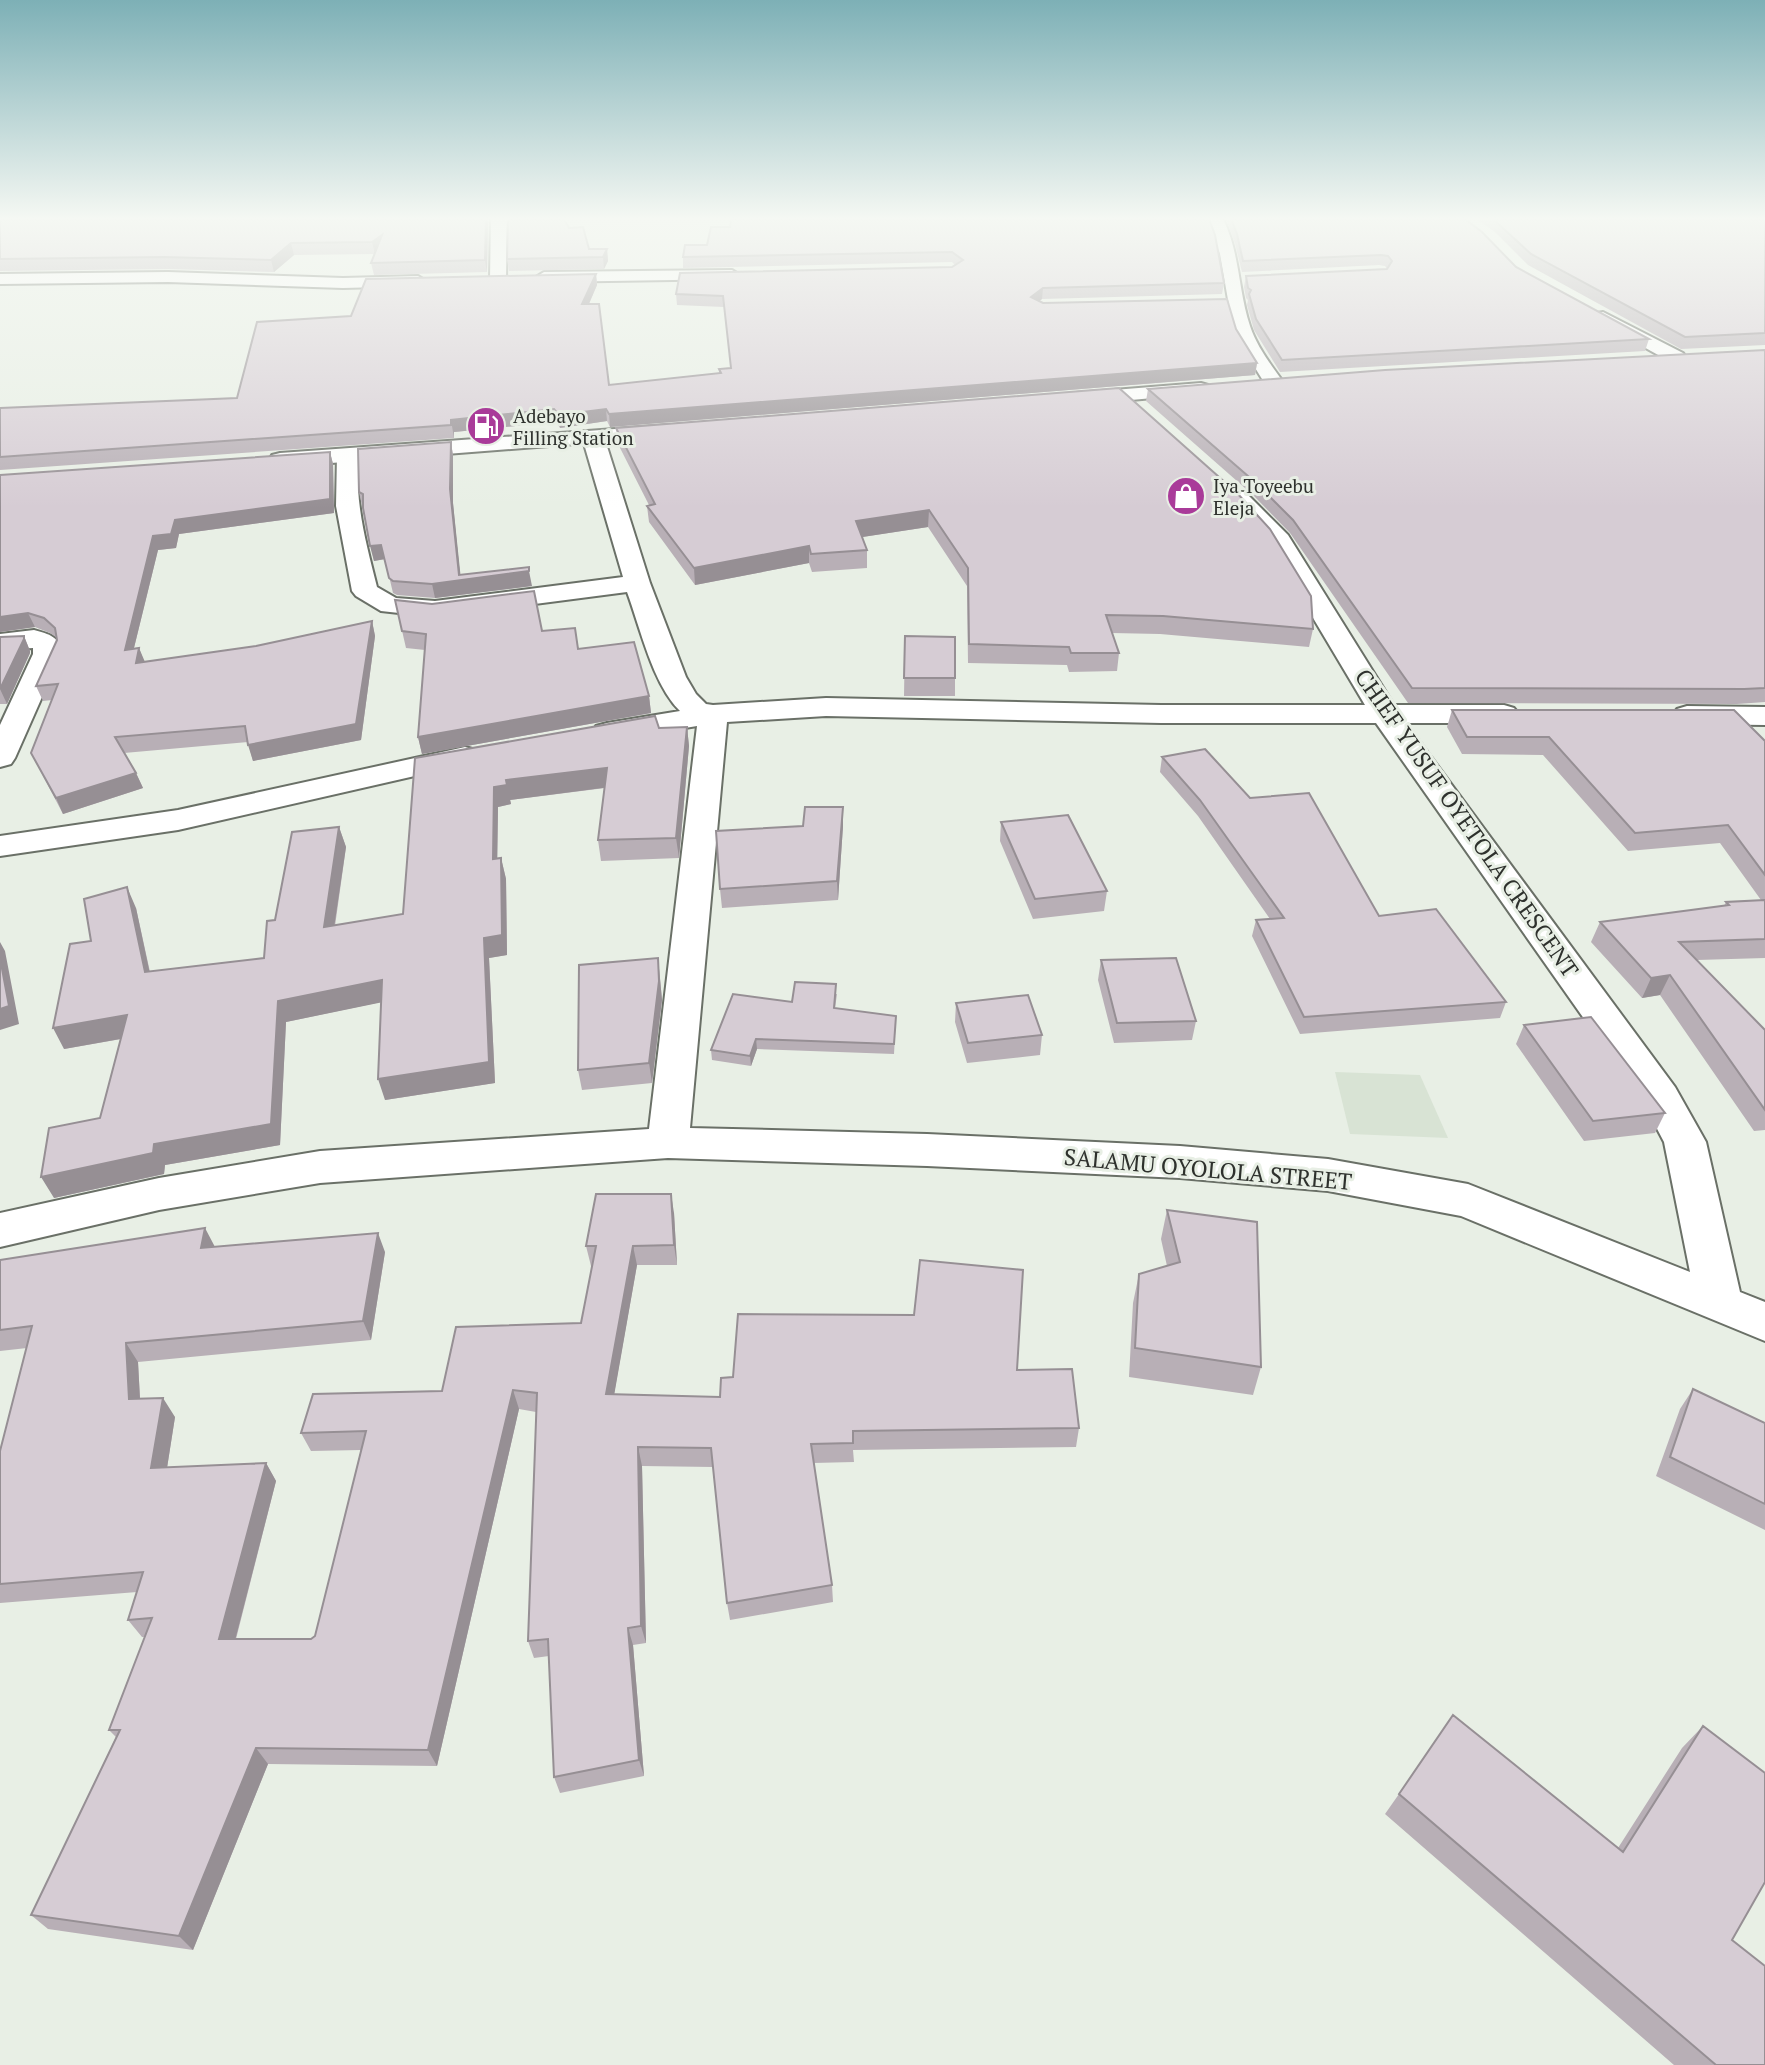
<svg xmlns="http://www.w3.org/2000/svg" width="1765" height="2065" font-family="'PT Serif',serif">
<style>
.built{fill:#d8e3d4}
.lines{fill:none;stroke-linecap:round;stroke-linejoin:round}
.street-casing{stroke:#6a7067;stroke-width:4}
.secondary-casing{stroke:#6a7067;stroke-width:4}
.street{fill:#fff;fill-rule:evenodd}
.secondary{fill:#fff;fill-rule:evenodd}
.wall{fill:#b8afb6}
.shaded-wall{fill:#968f94}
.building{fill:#d6ccd4;stroke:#968f94;stroke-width:2}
.labels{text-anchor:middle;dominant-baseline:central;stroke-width:6;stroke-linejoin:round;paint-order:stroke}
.far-poi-label{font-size:19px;fill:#2e312d;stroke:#e8efe5;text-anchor:start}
.street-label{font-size:23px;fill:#2e312d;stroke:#e8efe5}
</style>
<rect width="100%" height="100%" fill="#e8efe5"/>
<path class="built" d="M1335,1072l85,3 28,63 -98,-4z"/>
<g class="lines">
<defs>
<path id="street" d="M491,219h16l-1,59 -8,5 -8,-5z
M732,270l8,5 -2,4 -194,3 -8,-5 8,-5z
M168,272l175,6 75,-2 8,5 -8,5 -75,2 -175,-6 -168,2v-10z
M1603,312l80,41 3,4 -3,4h-14l-72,-40 -3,-4 3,-4z
M593,431l8,1 3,5 46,146 36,94 10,17 10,10 7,1 113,-7 335,7h204l-96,-161 -44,-47 4,-5h16l43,43 106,170h110l10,3 5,6 -5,6 -10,3h-98l269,364 31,55 34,150 25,10v39l-304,-125 -133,-25 -148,-13 -253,-12 -259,-8 -348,25 -161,27 -159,37v-34l159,-35 161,-27 329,-22 48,-403 -90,15 -11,-3 -4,-6 4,-6 11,-3 73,-12c-27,-26 -40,-84 -53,-119l-192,25 -54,-6 -25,-15 -4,-5 -16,-85 1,-50 3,-5h16c6,9 2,27 2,38 2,33 11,66 19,98l19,11 39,3 188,-24 -41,-140 3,-5zM826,716l335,7h215l268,381 20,38 26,130 -222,-88 -140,-25 -148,-13 -253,-12 -237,-6 37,-406z
M34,630c15,4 27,7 27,24l-46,104 -4,6 -11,3v-42l33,-71v-6l-33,2v-16z
M1687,706l78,1v18l-78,-1 -10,-3 -5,-6 5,-6z
M465,747l11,3 4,6 -4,6 -298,68 -178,26v-20l178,-26z"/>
<path id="secondary" d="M1207,219h16c17,34 15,71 27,107 7,21 21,39 34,57l-3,4h-14l-33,-53 -14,-80z
M1201,383l7,2 3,4 -3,4 -132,12 -7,-2 -3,-4 3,-4 7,-2z
M670,425l8,1 3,5 -3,5 -398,31 -8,-2 -3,-5 3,-5 8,-2z"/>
</defs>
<use href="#street" class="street-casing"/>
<use href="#secondary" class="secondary-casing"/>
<use href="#street" class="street"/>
<use href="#secondary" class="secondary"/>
</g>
<path class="wall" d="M0,219h488l-1,53 -113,3 -3,-12 4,-9 -81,1 -20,17 -106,-3 -168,2z
M731,219l493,64 -2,11 -180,5 -3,2 4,2 193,26 21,34 -2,12 -645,52 -3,-6 -47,7 -4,-6 -102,10v6l-454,32v-62l237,-10 114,-82 245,-42 1,11 -8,19 20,81 110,-12v-4l12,-1 -7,-61 -47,-2 -1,-11 276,-27 3,-2 -3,-3 -269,6v-11l24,-12 23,-18z
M1226,219h239l51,48 133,72 -4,12 -365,21 -26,-42 -7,-25 1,-5 -2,-2 -2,-11 2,-11 141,-7 -2,-3 -6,-1 -137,7 -7,-28z
M1476,219h289v126l-84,4 -153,-84 -33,-33z
M569,228l20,21h18l1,12 -4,8 -95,2 -2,-12z
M1765,350v352l-28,2 -329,-1 -118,-170 -36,-37 -108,-95 2,-12z
M1119,388l194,241 -4,18 -149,-13 -48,-1 7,20 -2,18 -48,1 -2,-7 -99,-2 -1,-77 -39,-59 -66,10 5,13v18l-55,4 -3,-9 -114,22 -46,-63 -2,-16 2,-1 -31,-61 -2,-16z
M451,442l2,14v47l7,72 72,11 -97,12 -38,-3 -4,-2 -8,-34 -11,2 -15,-69z
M330,452l3,12 1,49 -155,21 -3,14 -18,2 -24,98h5l5,14 112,-16 116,-25 3,15 -14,104 -108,21 -5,-19 -124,11 12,20 7,15 -80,26 -32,-61 21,-53 -9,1 -7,-15 21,-46v-2l-7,-5 -15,-6 -35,5v-157z
M395,600l147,31 36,18 71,47 2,17 -229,41 -4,-17 7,-87 -19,-2z
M24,636l6,15v2l-23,51h-7v-67z
M905,636l50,42v18h-51z
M1452,710l313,31v217l-68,2 68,70v100l-11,1 -94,-136 -18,3 -51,-56 9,-20 124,-16 2,-4 35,-2 -41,-57 -92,8 -85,-96 -81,-1 -15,-27z
M687,727l2,19 -10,112 -78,3 -3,-21 7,-52 -95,12 1,4 -13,3 -1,52 4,-1 5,21 1,76 -18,3 6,125 -110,17 -4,-98 -95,20 -6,123 -115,20 -1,9 -110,24 46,-80 21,-79 -57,10 27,-108 45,-33 14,64 114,-14 11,-38 64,-93 7,20 -11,79 68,-12 12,-156 244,-30z
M1162,757l88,41 129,118 127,86 -6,16 -200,16 -48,-98 4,-16 14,-1 -72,-103 -38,-44z
M843,807v19l-5,74 -116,8 -2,-19 83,-63z
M1001,822l106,69 -3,20 -71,8 -33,-78z
M1101,960l95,61 -4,19 -78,3 -16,-63z
M660,978l2,22 -10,83 -70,7 -4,-20z
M837,994l-2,14 61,8 -2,38 -137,-5 -6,17 -39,-6 -1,-10 81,-48z
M956,1003l86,32 -2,20 -73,8 -12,-41z
M1524,1025l141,88 -10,20 -71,8 -68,-97z
M1167,1210l94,157 -8,28 -124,-18 4,-74 6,-29 28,-8 -6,-27z
M674,1213l3,52h-40l-23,129 106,3 297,-27 62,58 -3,19 -223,3 1,12 -41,1 19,122 1,17 -103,18 -3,-17 -14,-136 -71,-1 4,177 -13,2 11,131 -84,17 -6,-16 -5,-121 -15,2 -6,-17 8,-229 -17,-3 -82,357 -169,-2 -75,186 -145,-21 -17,-14 85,-178 -7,-7 36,-93h-3l-14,-17 9,-28 -137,11v-152l27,-103 -27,3v-91l214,-14 171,6 -14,88 -233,22 2,37 35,18 -8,51 99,-5 10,18 -40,158h75l4,-3 46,-186 -50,1 -10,-18 141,-42 139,-68 11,-57h-1l-5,-20z
M1693,1389l72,34v107l-109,-54 24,-67z
M1703,1726l29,214 33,125h-91l-289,-251 14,-20 219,54 64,-100z"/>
<path class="shaded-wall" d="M486,219h2v3l-1,50 -2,-12z
M382,235l-7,19 -3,-12z
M291,243l3,12 -20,17 -3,-12z
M607,249l1,12 -4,8 -1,-12z
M596,274l1,11 -13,30 -2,-11z
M1043,288l-1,11 -11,9v-11z
M1257,363l-2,12 -645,52 -1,-13z
M554,409l2,13 -102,10v6l-3,-18z
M606,409l1,12 -47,7 -1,-13z
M451,442l2,14v47l8,77 68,-9 3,15 -97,12 -3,-14 18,-95z
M330,452l3,12 1,49 -155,21 -3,14 -18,2 -28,114 -5,-14 28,-114 22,-16z
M929,510l-1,17 -72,11v-17z
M381,545l4,14 -11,2 -4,-15z
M809,546v17l-114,22 -1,-17z
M28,613l7,14 -35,5v-15z
M372,621l3,15 -14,104 -108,21 -5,-16z
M24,636l6,15v2l-23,51 -7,-15z
M139,648l6,14 -9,1z
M649,696l2,17 -229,41 -4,-17z
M687,727l2,19 -10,112 -3,-20z
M607,768l3,19 -100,13 -4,-20z
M136,773l7,15 -80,26 -7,-16z
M507,785l4,19 -13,3 -1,73 -4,-21 1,-72z
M843,807v19l-5,74 -1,-19z
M339,827l7,20 -15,101 -7,-21z
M501,858l5,21 1,76 -18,3 6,125 -110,17 -7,-21 106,-141z
M127,887l9,21 18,85 -9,-21z
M0,942l5,9 14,73 -19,6z
M658,958l4,42 -10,83 -3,-20z
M1670,975l-10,20 -18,3 9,-20z
M382,980l6,21 -102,21 -6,123 -115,20 -1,9 -110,24 -13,-21 113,-33 124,-143z
M127,1015l10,21 -73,13 -11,-21z
M756,1039l1,10 -6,17 -1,-10z
M671,1194l3,19 3,52 -3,-20z
M205,1228l10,19 -14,1z
M378,1233l7,19 -14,88 -8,-19z
M633,1246l4,19 -26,148 -5,-19z
M126,1343l12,19 3,56 -12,-19z
M513,1390l6,19 -82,357 -9,-16z
M163,1398l12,19 -11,70 -13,-19z
M638,1447l4,19 4,177 -5,-17z
M266,1463l10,18 -45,175 -12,-17z
M628,1628l5,17 11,131 -5,-16z
M256,1748l12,16 -75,186 -14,-14z"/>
<path class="building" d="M0,219h486l-1,41 -114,3 11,-28 -10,7 -81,1 -20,17 -107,-3 -164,2z
M508,219h56l5,9 14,-1 6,22h18l-4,8 -96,2z
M731,219h478l6,16 9,48 -181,5 -12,9 12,6 184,-4 9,30 21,34 -648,51 -3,-5 -47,6 -5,-6 -103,11v5l-451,32v-49l237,-10 20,-76 94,-6 15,-37 230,-5 -14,30h17l10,81 112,-12 -2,-4 12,-1 -8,-72 -47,-2 4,-21 272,-6 11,-7 -11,-8 -269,5 2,-12h22l4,-18h19z
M1231,219h234l17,13 34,35 133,72 -367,21 -26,-41 -7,-25 2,-4 -3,-2 -2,-12 141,-7 5,-8 -4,-5 -7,-1 -138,6 -6,-27z
M1493,219h272v114l-80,4 -154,-83z
M1765,350v338l-21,1 -332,-1 -119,-168 -37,-37 -108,-94 237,-19z
M1119,388l118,105 33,36 41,67 2,33 -150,-13 -57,-1 13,38h-48l-2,-6 -100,-3 -1,-76 -39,-58 -73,11 11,29 -56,4 -2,-8 -115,22 -47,-62 8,-2 -39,-76z
M451,442l-1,47 9,86 70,-8v4l-97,13 -39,-3 -4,-3 -8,-33 -11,1 -7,-38v-14l-4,-2 -1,-43z
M330,452v47l-155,21 -4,14 -18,2 -28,114 14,-2 -3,15 120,-17 116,-25 -16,103 -108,21 -3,-19 -130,11 21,36 -80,25 -25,-45 27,-69 -22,2 21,-46 -2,-12 -11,-10 -16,-5 -28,4v-142z
M534,591l8,40 33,-3 3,21 56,-7 15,54 -231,41 8,-103 -24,-3 -7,-31 37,4z
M24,636v3l-24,50v-52z
M905,636l50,1v41h-51z
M1452,710h282l31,31v134l-37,-50 -93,8 -86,-96h-82z
M655,716l4,12 28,-1 -11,111 -78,2 9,-72 -101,12 1,5 -13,2 -1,72 8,-1 1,77 -18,3 5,124 -111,17 4,-99 -104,21 -7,123 -117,20 -1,9 -112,24 8,-49 51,-10 27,-103 -74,13 17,-84 21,-3 -7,-42 43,-12 18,85 119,-14 3,-37 8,-1 17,-88 47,-5 -15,100 79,-13 12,-156z
M1205,749l45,49 59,-5 70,123 57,-7 70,93 -202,15 -48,-97 28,-2 -84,-118 -38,-43z
M805,807h38l-6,74 -117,8 -4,-58 87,-5z
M1068,815l39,76 -72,8 -34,-77z
M1765,900v39l-86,3 86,88v80l-95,-135 -19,3 -51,-56 129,-17 -3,-3z
M0,958l9,48 -9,3z
M658,958l1,23 -10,82 -71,7 1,-105z
M1176,958l20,63 -79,2 -16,-63z
M795,982l41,2 -2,24 62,8 -2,28 -138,-5 -6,17 -39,-6 22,-56 59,8z
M1028,995l14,40 -74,8 -12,-40z
M1591,1017l74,96 -72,8 -69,-96z
M596,1194h75l3,51 -41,1 -27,148 114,3 1,-19 12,-1 5,-63 176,1 6,-55 103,10 -6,100 55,-1 7,59 -226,3v12l-42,1 21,141 -105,18 -16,-155 -73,-1 3,179 -13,2 11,132 -85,17 -6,-138 -20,2 9,-248 -24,-3 -85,360 -172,-2 -77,188 -148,-21 89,-185h-11l43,-112 -24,2 15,-48 -143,12v-133l32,-125 -32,4v-70l205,-32 -4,20 177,-15 -15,88 -237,22 3,56 34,-1 -12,70 115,-5 -47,176h92l4,-3 51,-205 -65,2 12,-39 129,-3 14,-64 125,-4 15,-77h-10z
M1167,1210l90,12 4,145 -126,-19 4,-74 41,-12z
M1693,1389l72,34v81l-95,-47z
M1453,1715l170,137 80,-126 62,47v109l-33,58 33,26v99h-49l-317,-271z"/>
<linearGradient id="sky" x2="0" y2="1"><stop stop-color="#7db0b6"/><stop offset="0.43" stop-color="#f5f8f3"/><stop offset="1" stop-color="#f5f8f3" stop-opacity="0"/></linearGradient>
<rect width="1765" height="508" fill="url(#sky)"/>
<defs>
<symbol id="fuel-disc" viewBox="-11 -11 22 22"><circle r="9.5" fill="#a93b99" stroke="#e8efe5"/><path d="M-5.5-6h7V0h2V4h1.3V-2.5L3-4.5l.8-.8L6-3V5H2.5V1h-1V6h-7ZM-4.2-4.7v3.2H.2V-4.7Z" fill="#fff"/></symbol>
<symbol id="shop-disc" viewBox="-11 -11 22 22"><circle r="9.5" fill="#a93b99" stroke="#e8efe5"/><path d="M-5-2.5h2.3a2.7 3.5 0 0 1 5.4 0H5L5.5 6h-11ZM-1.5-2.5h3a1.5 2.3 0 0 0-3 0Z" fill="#fff"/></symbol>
</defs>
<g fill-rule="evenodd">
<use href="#fuel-disc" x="464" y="404" width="44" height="44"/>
<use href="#shop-disc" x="1164" y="474" width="44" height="44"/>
</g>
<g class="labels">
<g class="far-poi-label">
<text x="513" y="415">Adebayo<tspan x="513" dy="22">Filling Station</tspan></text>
<text x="1213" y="485">Iya Toyeebu<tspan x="1213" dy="22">Eleja</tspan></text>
</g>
<g class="street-label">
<text transform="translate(1467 823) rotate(55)">CHIEF YUSUF OYETOLA CRESCENT</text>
<text transform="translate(1208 1169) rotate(5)">SALAMU OYOLOLA STREET</text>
</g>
</g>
</svg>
